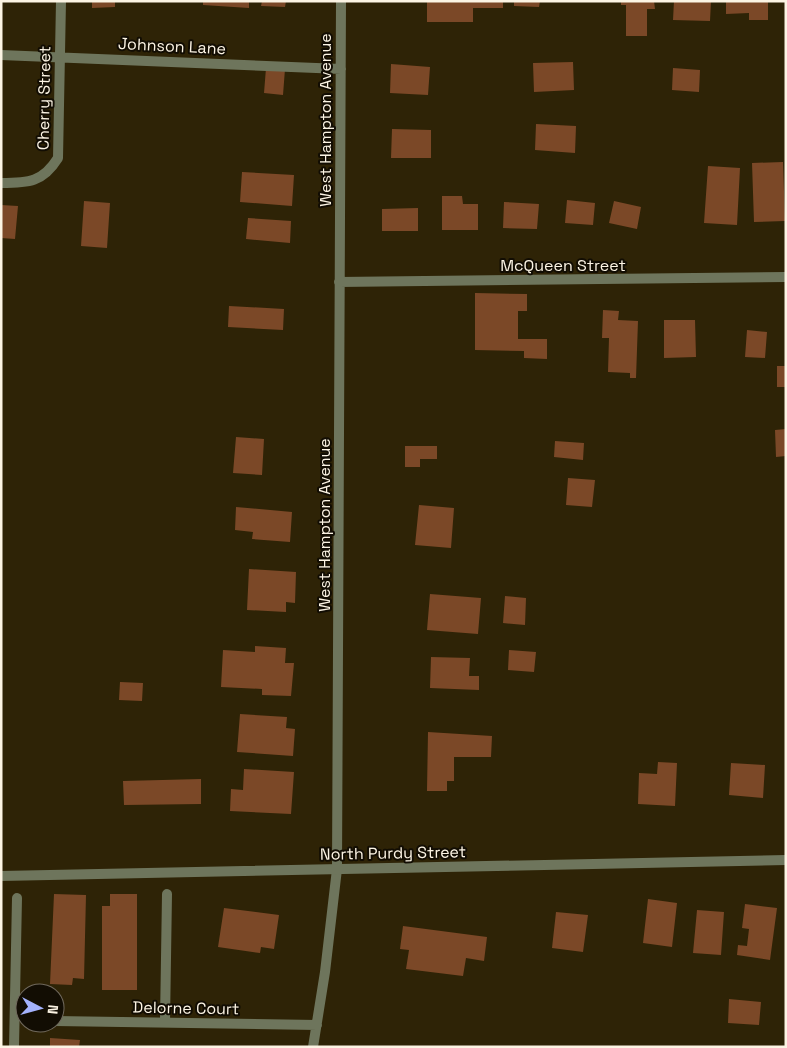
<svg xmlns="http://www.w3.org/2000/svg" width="787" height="1048" font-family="'Space Grotesk',sans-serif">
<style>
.building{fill:#7b4827}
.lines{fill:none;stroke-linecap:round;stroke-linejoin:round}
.minor{stroke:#6e755c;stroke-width:10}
.tertiary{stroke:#6e755c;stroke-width:10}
.labels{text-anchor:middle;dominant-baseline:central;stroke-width:4;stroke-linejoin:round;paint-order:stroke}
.street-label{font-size:16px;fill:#fcf4e4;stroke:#120d03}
</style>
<rect width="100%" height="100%" fill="#2e2306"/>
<path class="building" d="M92,1h23v6l-23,1z
M203,1h46v7l-46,-3z
M262,1h24l-1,6 -24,-1z
M427,1h76v7h-30v14h-46z
M514,1h26l-1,6 -25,-1z
M621,1h33l1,8h-8v27h-21v-31h-5z
M674,1h37l-1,20 -37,-1z
M726,1h42v19h-19v-7l-23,1z
M573,62l1,28 -40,2 -1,-29z
M391,64l39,3 -2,28 -38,-2z
M266,68l19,1 -2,26 -19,-2z
M673,68l27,2 -1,22 -27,-2z
M536,124l40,2 -1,27 -40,-3z
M392,129l39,1v28h-40z
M783,162l2,59 -31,1 -2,-59z
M708,166l32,2 -3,57 -33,-2z
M242,172l52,3 -2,31 -52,-4z
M442,196h20l1,8h15v26h-36z
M567,200l28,3 -2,22 -28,-2z
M84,201l26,2 -3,45 -26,-2z
M614,201l27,6 -4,22 -28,-6z
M504,202l35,2 -2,25 -34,-1z
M1,205l17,1 -3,33 -14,-1z
M418,208v23h-36v-22z
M248,218l43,3 -1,22 -44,-4z
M475,293l52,1v17h-9v28h29v20l-23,-1v-7l-49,-1z
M229,306l55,3 -1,21 -55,-3z
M603,310l16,1 -1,9 20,1 -2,57h-6v-5l-22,-1 1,-34h-7z
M664,320h31l1,37 -32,1z
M747,330l20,2 -2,26 -20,-1z
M777,366h9v21h-9z
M786,429v27l-10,1 -1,-27z
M236,437l28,2 -2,36 -29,-2z
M555,441l29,2 -1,17 -29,-3z
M405,446h32v13h-17v8h-15z
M568,478l27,2 -3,27 -26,-2z
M419,505l35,3 -3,40 -36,-3z
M236,507l56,5 -2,30 -38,-3 1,-7 -18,-2z
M249,569l47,3 -1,31 -9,-1v10l-39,-2z
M430,594l51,4 -3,36 -51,-4z
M505,596l21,2 -1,27 -22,-2z
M255,646l31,2 -1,15h9l-3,33 -29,-1v-6l-41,-2 2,-37 32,2z
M509,650l27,2 -2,20 -26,-2z
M431,657l39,1 -1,18h10v14l-49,-2z
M120,682l23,1 -1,18 -23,-1z
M240,714l47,3 -1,11 9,1 -2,27 -56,-4z
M428,732l64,4 -1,21h-37v24h-7v10h-20z
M658,762l19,1 -2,43 -37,-2 1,-31 18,1z
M731,763l34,2 -2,33 -34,-3z
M244,769l50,3 -3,42 -61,-3 1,-22 12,1z
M201,779v25l-77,1 -1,-24z
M54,894l32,1 -2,84 -11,-1 -1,7 -22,-1z
M110,894h27v96h-35v-84h8z
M648,899l29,4 -5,44 -29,-4z
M745,904l32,4 -7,52 -33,-5 1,-10 9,1 2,-17 -7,-1z
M224,908l55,7 -5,34 -13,-2 -1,6 -42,-6z
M697,910l27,2 -3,43 -28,-2z
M556,912l32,3 -5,37 -31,-4z
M403,926l84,11 -3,24 -18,-3 -3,18 -57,-7 3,-19 -9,-1z
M729,999l32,3 -2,23 -31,-2z
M50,1038l30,2 -1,7h-29z"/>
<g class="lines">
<path class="minor" d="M1,55l340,14
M1,183c28,0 42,-1 57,-25l3,-157
M339,282l447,-5
M55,1021l262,4
M165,1022l2,-128
M14,1047l3,-149
M313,1047l12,-75 12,-103 4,-868"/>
<path class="tertiary" d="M1,876l785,-16"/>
</g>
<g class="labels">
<g class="street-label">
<text transform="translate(172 46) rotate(3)">Johnson Lane</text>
<text transform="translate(44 98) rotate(-89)">Cherry Street</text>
<text transform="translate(325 120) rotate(-90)">West Hampton Avenue</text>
<text x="563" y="265">McQueen Street</text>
<text transform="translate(324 525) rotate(-90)">West Hampton Avenue</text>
<text transform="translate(393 853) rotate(-1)">North Purdy Street</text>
<text transform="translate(186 1008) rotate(1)">Delorne Court</text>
</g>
</g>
<rect width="787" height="1048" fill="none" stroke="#fcf4e4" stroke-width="5"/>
<g transform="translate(40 1008) rotate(96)"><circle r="24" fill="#120d03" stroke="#70695d"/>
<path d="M0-4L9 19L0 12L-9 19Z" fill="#a4b2fc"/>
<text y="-8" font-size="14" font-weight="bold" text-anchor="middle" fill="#fcf4e4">N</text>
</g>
</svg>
